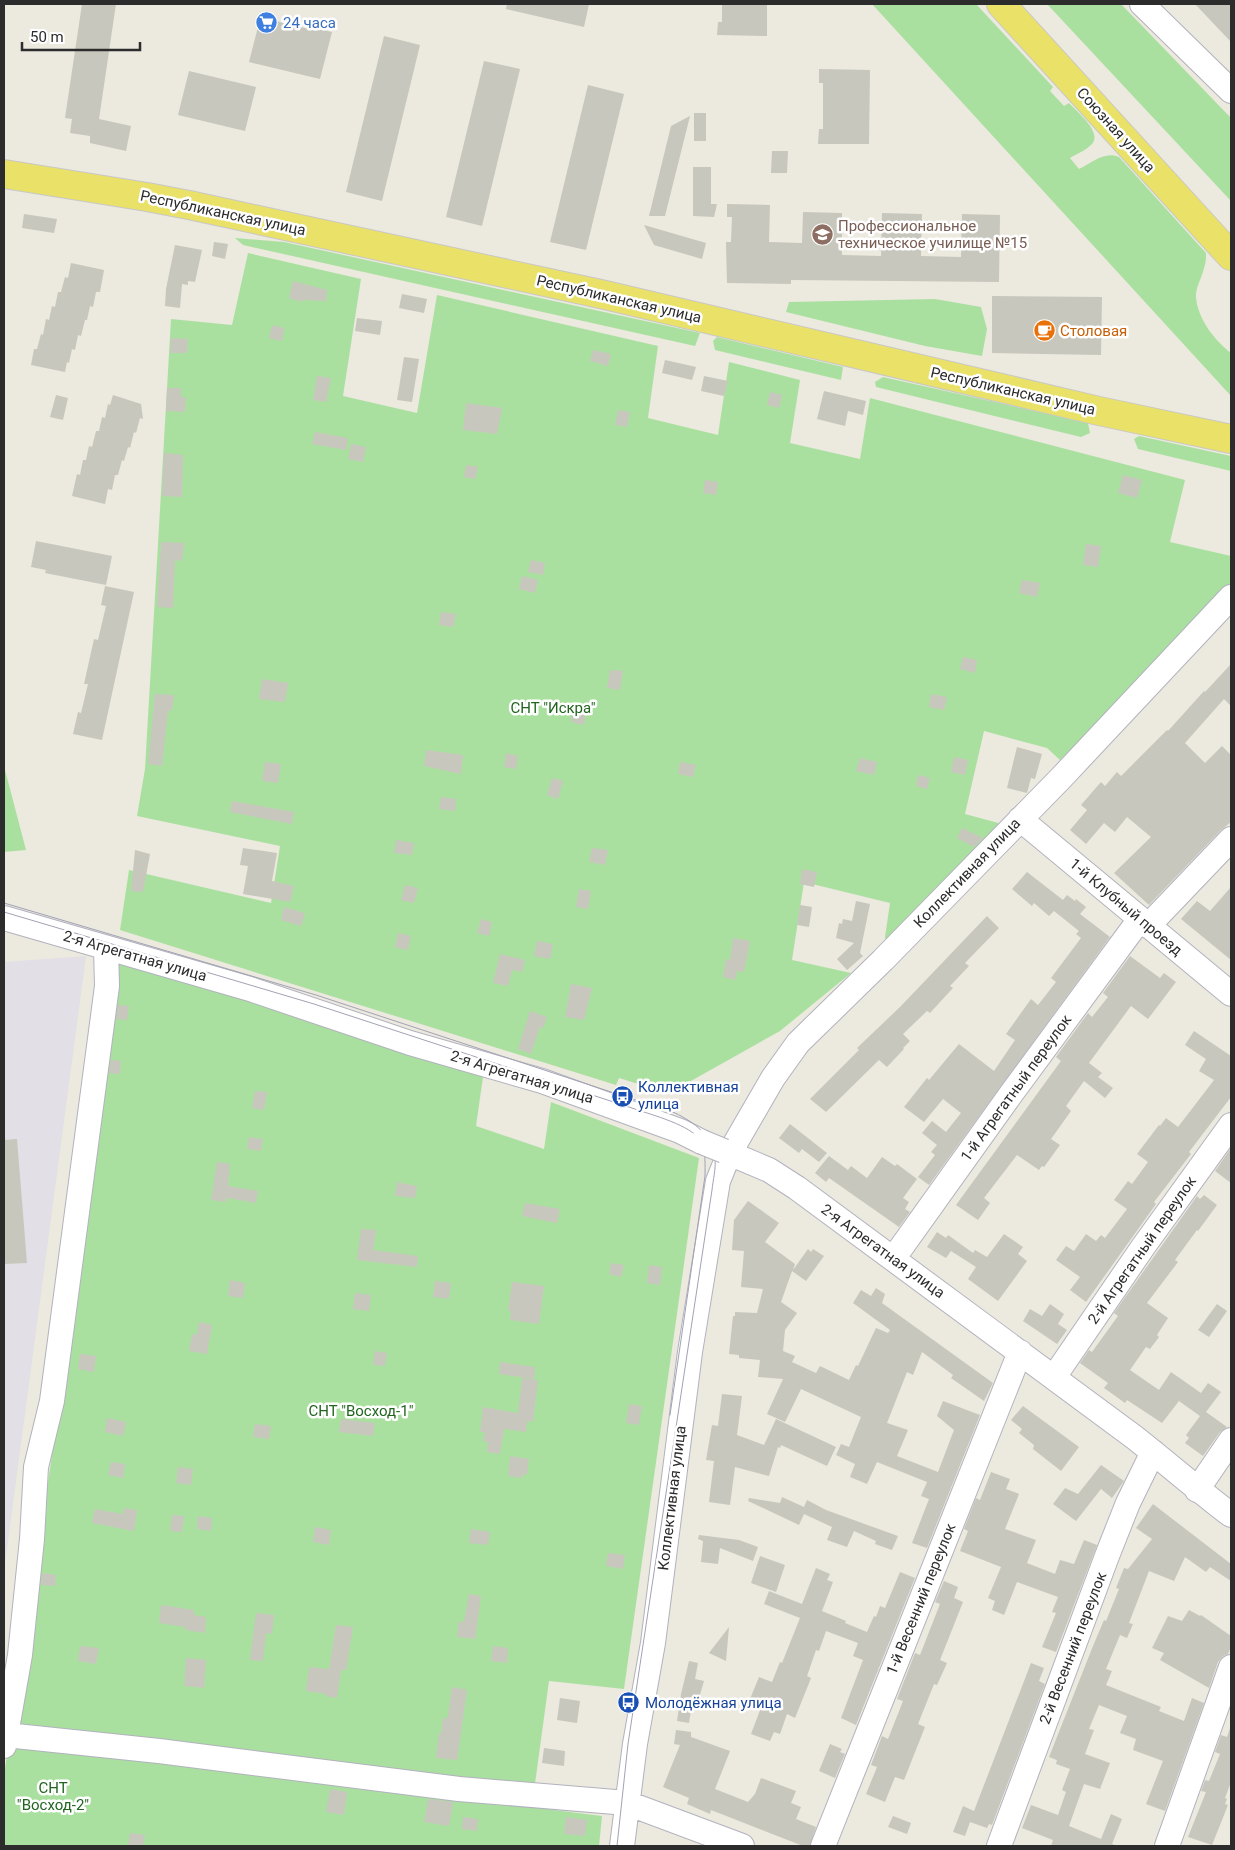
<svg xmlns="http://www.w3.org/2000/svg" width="1235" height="1850" font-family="Roboto,sans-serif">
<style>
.industrial{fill:#e2dfe6}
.green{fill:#aae09f}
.building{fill:#c8c7bd}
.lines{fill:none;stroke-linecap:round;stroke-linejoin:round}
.minor-casing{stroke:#b2b2be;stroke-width:26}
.major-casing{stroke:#c8c8c8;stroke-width:30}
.minor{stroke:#fff;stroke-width:24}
.major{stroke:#e9e168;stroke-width:28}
.tram{stroke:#a2a2b5;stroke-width:1}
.minor-bridge-casing{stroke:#b2b2be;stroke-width:26;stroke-linecap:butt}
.minor-bridge{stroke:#fff;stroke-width:24}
.labels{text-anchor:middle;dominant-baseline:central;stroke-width:5;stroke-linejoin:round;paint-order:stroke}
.shop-label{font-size:15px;fill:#366cbe;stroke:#fff;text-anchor:start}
.street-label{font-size:15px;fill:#2c2c2c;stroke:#fff}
.education-label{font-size:15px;fill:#785e54;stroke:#fff;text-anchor:start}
.food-label{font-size:15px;fill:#c56008;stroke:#fff;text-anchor:start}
.park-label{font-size:15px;fill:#21651f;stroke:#fff}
.transit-label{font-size:15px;fill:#164399;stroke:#fff;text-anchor:start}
</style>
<rect width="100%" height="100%" fill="#ece9df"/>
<path class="industrial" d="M86,956l-82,615v-609z"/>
<path class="green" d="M872,4h104l77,83 -3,4 14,15 5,-3c8,9 35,30 22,42 -6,6 -15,9 -21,13l9,11c13,-6 25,-18 40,-12l87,96c0,5 0,10 -2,15 -2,10 -9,20 -8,30 2,21 19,43 35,55v43z
M1047,4h74l110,114v83z
M235,238l49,4 416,91 -5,13 -452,-101z
M248,253l113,26 -18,117 74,17 20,-118 221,51 -10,72 70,17 11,-73 71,18 -10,63 70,16 10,-61 315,82 -15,62 61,14v33l-171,171 -13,-12 -63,-17 -19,83 37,10 -116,118 -1,-5 5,-34 -86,-21 -12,78 59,13 -71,58 -107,60h-12l-42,-13 -3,7 -496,-155 9,-60 142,33 9,-57 -143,-30 8,-47 26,-450 61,6z
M935,299l46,8 6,22 -5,27 -57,-10 -139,-34 3,-10z
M717,337l126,30 -2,13 -126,-30 -2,-9z
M883,377l205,46 2,10 -9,4 -205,-50 -1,-5z
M1139,436l92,20v15l-93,-22 -4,-10z
M4,766l22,84 -22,2z
M116,957l143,41 224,79 -7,49 68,23 7,-47 148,56 -75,531 -75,-8 -15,110 -523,-62 50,-334z
M9,1742l593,74 -3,30h-595v-71z"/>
<path class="building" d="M82,4h34l-17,115 32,7 -5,25 -36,-8v-7l-20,-3 2,-14 -7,-1z
M507,4h82l-5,23 -78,-18z
M722,4h45v32l-50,-1 1,-13h4z
M1195,4h36v38z
M261,15l12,3 -1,2 45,11 1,-2 14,3 -12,47 -71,-17z
M384,36l36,9 -38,156 -36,-9z
M484,61l36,8 -38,157 -36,-9z
M819,69l51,1 -1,74h-51l1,-15h4v-46h-4z
M189,71l67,16 -11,44 -67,-16z
M588,85l36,9 -38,156 -36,-8z
M694,113h12v28h-12z
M690,116l-25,100h-16l22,-90z
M772,151h16l-1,22h-16z
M693,167h18v37h6l-3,13 -21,-1z
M727,204l43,1 -1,37 33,1 1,-31 39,1v42l39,1 1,-43 40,1 -1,42 40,1 1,-43 38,1 -1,67 -208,-2v4l-64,-1 -1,-41h5l1,-25h-5z
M24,214l33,5 -3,14 -32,-5z
M644,225l62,18 -4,16 -48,-14z
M214,242l14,2 -3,15 -13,-3z
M175,245l27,5 -7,32 -7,-1v4l-6,-1 -2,24 -15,-2 1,-17z
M71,263l33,7 -4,22h-4l-3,15 -3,-1 -3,14h-2l-4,16 -3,-1 -3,15 -3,-1 -3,14 -2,-1 -2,10 -34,-7 3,-16h3l4,-15 2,1 3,-16 3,1 3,-14 3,1 3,-15h3l4,-15 3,1z
M293,281l34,9 -1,11 -24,-1v2l-13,-4z
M402,294l25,5 -3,14 -25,-5z
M992,296l110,1 -1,58 -109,-2z
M357,318l25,3 -2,14 -25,-4z
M272,325l12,3 -2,13 -13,-3z
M171,338l17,1 -1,14h-17z
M593,350l18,4 -3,12 -18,-5z
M404,357l15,2 -7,43 -15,-2z
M665,360l31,7 -4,13 -30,-7z
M317,376l14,2 -5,24 -13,-2z
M704,376l24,5 -4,15 -23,-5z
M167,388h14v9h5l-1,15 -19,-1z
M824,391l42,10 -3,14 -15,-4 -3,15 -28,-7z
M770,392l12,3 -3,13 -12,-3z
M56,395l12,3 -5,22 -13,-3z
M113,395l28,9 2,15 -3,-1 -4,15 -2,-1 -4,16 -2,-1 -4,14 -2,-1 -4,15h-3l-3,15 -4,-1 -3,15 -33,-8 5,-22 3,1 3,-15h3l3,-14 3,1 4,-16h3l3,-14 3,1 3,-14 2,1z
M466,403l36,5 -5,26 -34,-4z
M618,410l12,2 -3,15 -12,-2z
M315,432l33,6 -2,12 -34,-6z
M351,444l15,3 -3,15 -15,-3z
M164,453l19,2 -1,42 -20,-1z
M466,465l12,2 -3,12 -11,-2z
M1123,475l19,5 -5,18 -19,-5z
M705,480l13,2 -2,13 -13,-2z
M36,541l76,15 -6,29 -61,-12 1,-3 -15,-3z
M163,542l21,1 -2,18 -7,-1 -2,48 -16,-1 4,-64z
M1086,544l15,2 -3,21 -15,-2z
M531,560l14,3 -2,12 -15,-3z
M522,576l16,4 -3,13 -16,-4z
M1022,580l18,3 -3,14 -18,-4z
M105,586l29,6 -32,148 -29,-6 5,-22 3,1 7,-29h-4l10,-45 4,1 8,-34 -5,-1z
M441,612l15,2 -3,13 -14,-2z
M963,657l14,3 -2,13 -15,-4z
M1231,664v42l-7,-7 -39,44 20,20 17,-17 9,9v67l-10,8 -72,75 -35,-32 37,-36 -24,-20 -12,15 -11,-9 -18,21 -16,-14 17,-20 -6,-5 20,-23 4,4 12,-14 4,4 46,-46 1,1 36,-40 1,1z
M610,670l13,1 -3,19 -13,-2z
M262,679l26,4 -3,19 -26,-3z
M155,694l19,1 -2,16 -4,-1 -6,56 -14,-2z
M931,694l16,3 -3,13 -15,-3z
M573,710l13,2 -2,13 -13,-3z
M1017,747l25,7 -7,25 -4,-1 -4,15 -20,-5z
M426,750l37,5 -2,19 -37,-8z
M506,753l12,3 -2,13 -12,-2z
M954,757l14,3 -3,15 -14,-3z
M860,758l17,4 -3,13 -18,-4z
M265,762l16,2 -3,19 -16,-2z
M680,762l16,3 -3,12 -15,-3z
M918,775l12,3 -3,11 -11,-3z
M552,778l11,3 -5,18 -11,-4z
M441,797l15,2 -1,12 -16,-2z
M232,801l62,11 -2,12 -62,-12z
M962,828l21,10 -9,9 -17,-9z
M396,840l18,3 -2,12 -18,-2z
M243,848l34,5 -5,28 22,5 -4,16 -47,-8 5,-28 -8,-1z
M592,848l16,2 -3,15 -16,-3z
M135,850l15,4 -7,38 -12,-1z
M802,869l15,3 -3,15 -14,-3z
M1027,872l36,28 4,-5 8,6 1,-2 10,8 -6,7 30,23 -181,248 -11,-8 17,-22 -4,-3 6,-7 -15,-12 10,-12 14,11 15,-19 -18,-14 -19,23 -20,-15 23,-29 2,2 30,-36 35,27 21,-31 -9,-6 25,-35 7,6 18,-23 -5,-4 30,-40 -5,-4 3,-3 -25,-20 -5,5 -15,-13 -2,3 -20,-17z
M405,885l13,3 -4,15 -13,-3z
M1231,887v73l-50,-41 16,-18 13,10z
M579,889l12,2 -3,18 -12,-2z
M856,901l14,3 -10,49 3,3 -16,14 -10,-11 17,-16 -18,-5 3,-15 3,1 1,-5 9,2z
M800,905l12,2 -3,20 -12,-2z
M284,907l21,6 -4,13 -20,-6z
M987,916l12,12 -34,35 4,3 -19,20 3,2 -23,25 -3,-2 -24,23 7,7 -7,7 1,1 -17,18 -8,-7 -53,52 -16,-13 49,-49 -2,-2 43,-41z
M481,919l11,3 -3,14 -12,-3z
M398,933l13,3 -3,14 -13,-3z
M733,938l17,3 -6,31 -7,-1 -2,9 -12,-3 3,-18 4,1z
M537,941l16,3 -3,15 -16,-3z
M500,954l25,6 -3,12 -10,-2 -4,16 -15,-3z
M1130,956l30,22 4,-5 12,9 -28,37 -17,-13 -42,57 13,10 -4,4 15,11 -8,10 -21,-17 -18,25 5,5 -20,28 9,6 -16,22 -2,-1 -3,4 -22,-15 -33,43 6,5 -12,17 -22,-15 105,-144 -5,-4 32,-44 4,4 16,-20 -5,-4z
M571,984l21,4 -8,32 -19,-3z
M118,1005l11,1 -2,14 -11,-1z
M530,1011l17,6 -4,11 -3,-1 -9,27 -13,-5z
M1194,1031l37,25v41l-42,55 2,2 -37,48 2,2 -70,98 -16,-12 10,-13 -24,-17 10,-14 8,5 12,-17 10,7 5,-6 4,3 22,-29 -13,-9 14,-19 4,3 16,-22 -11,-8 22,-29 1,1 6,-8 12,9 36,-47 -15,-9 7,-12 -21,-14z
M111,1060l10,1 -1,13 -11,-1z
M255,1091l12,1 -3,18 -12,-2z
M790,1124l37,29 -8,9 -17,-13 -3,4 -20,-15z
M249,1137l14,2 -2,12 -14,-2z
M17,1139l10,124 -23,1v-124z
M1231,1148v35l-16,-12z
M829,1156l19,14 3,-4 16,12 15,-21 13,9 2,-2 20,15 -14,19 6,4 -4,7 5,3 -11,15 -70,-49 -3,4 -11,-9z
M217,1162l13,2 -2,22 30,5 -2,12 -29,-5 -1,4 -15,-2z
M397,1182l20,4 -2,12 -20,-2z
M1204,1195l13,10 -19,26 -1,-1 -22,30 3,2 -31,41 21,15 -11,17 2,2 -9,12 -4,-2 -16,23 29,20 12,-18 30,21 7,-10 13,9 -15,20 21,15 -7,5 -17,24 -18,-13 4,-5 -3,-3 14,-19 -21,-15 -17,22 -35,-23 -2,3 -21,-15 4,-5 -28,-20 9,-13 3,2 26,-36 -4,-3 83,-117 3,3z
M748,1201l31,22 -14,19 30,22 -2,6 15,-21 3,3 2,-3 11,7 -18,25 -14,-10 -11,31 16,11 -12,17 -2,21 12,5 -3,6 24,11 4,-7 29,14 7,-15 2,1 18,-38 12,5 2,-3 -37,-27 8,-13 10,6 5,-8 9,6 -3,9 111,80 -9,18 -33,-23 2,-3 -31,-23 -9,23 -6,-3 -20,51 21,7 -11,26 41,16 16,-42 -17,-14 6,-15 37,14 -53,133 -15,-5 17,-44 -8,-3 6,-14 -50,-20 -10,22 -17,-7 5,-13 -19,-9 5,-11 8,3 12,-30 -60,-28 -16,33 -18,-8 16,-35 -25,-2 2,-17 -21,-2v-3l-10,-1 4,-38h2v-4l22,1 6,-24 -22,-2 3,-36 -12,-1 2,-30z
M525,1203l35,6 -3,14 -35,-7z
M361,1229l15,1 -3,20 45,6 -1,11 -60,-7z
M937,1232l9,6 2,-3 25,18 2,-3 12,7 17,-23 19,13 -5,7 9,7 -29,40 -30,-22 8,-12 -25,-16 -5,7 -19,-11z
M611,1263l13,2 -3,12 -12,-3z
M649,1265l13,2 -2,18 -13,-2z
M230,1280l15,3 -2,15 -15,-2z
M435,1281l16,2 -2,16 -16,-2z
M512,1282l32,4 -5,38 -29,-4 1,-9h-3z
M355,1293l16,2 -2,16 -16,-2z
M1050,1304l14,10 -6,10 9,6 -10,14 -34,-23 7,-12 12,7z
M1217,1304l10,7 -18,26 -11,-7z
M199,1322l13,3 -5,29 -18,-3 3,-17 5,1z
M375,1351l12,2 -2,13 -12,-1z
M80,1354l16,2 -2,16 -16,-3z
M500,1362l35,5 -1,12 -35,-5z
M522,1378l16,2 -5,42 -6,-1 -1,11 -22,-3 -4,25 -13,-2 1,-10 -5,-1 2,-9h-5l3,-25 35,6z
M722,1394l20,2 -5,39 27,10 12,-26 60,28 -9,19 -46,-21 -1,3 -2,-1 -9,29 -34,-9 -5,38 -21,-3 5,-41 -8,-1 6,-35 6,1z
M629,1404l13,2 -3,19 -13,-2z
M1023,1406l56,41 -18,24 -28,-22 1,-4 -15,-12 3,-4 -11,-9z
M107,1418l19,4 -3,14 -18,-4z
M341,1419l34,4 -2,13 -34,-4z
M255,1424l16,2 -2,13 -16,-2z
M510,1456l19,3 -2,16 -5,-1v4l-14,-2z
M111,1462l14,2 -2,14 -15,-3z
M1101,1465l23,16 -12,17 -11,-9 -25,32 -23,-17 12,-16 13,6z
M178,1467l15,2 -2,16 -15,-2z
M991,1472l19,7 -4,10 13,5 -14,35 31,11 -9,23 28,11 5,-14 14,4 10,-24 13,5 -41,107 -14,-5 14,-34 -4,-1 6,-15 -41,-15 -13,33 -12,-5 3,-9 -7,-3 13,-31 -41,-16 8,-20 -4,-2 12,-31 4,2z
M782,1497l22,10 3,-7 19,10 72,26 -6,14 -17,-6 1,-3 -22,-10 -7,16 -20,-7 5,-13 -28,-13 -5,11 -51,-24 1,-3 31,5z
M1153,1504l78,60v17l-21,-14 -4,5 -21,-15 -11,24 -25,-10 -20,52 4,1 -6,14 -7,-3 -14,34 6,2 -6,14 55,22 -2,4 25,10 8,-23 12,5 -39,108 -19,-7 17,-43 -30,-11 3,-11 -16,-6 7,-17 -28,-11 -10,24 5,1 -9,24 25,9 -10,26 -16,-5 -15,42 32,13 10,-25 11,5 -10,25 6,2h-67l2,-6 -31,-12 9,-23 27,10 8,-23 -4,-2 8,-21 -14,-5 1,-4 -8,-3 44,-111 11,-26 2,1 13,-32 -3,-1 8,-20 4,1 24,-30 -16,-11z
M124,1508l13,2 -3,21 -42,-8 3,-14 28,5z
M172,1515l12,1 -2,16 -12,-1z
M198,1516l14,2 -1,13 -14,-2z
M315,1527l16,3 -2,15 -16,-3z
M471,1529l19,3 -2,13 -19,-2z
M699,1535l40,5 19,7 -5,14 -33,-13 -2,16 -17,-2 2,-21 -5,-2z
M608,1553l17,2 -2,14 -17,-3z
M760,1556l25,9 -9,27 -25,-9z
M816,1568l14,6 -3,6 6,2 -11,29 24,10 -1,2 22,9 7,-16 2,1 4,-11 5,2 15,-36 15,6 -59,147 -15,-7 22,-58 -10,-4 5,-13 -32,-12 -7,20 -3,-1 -9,26 4,2 -16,40 -8,-4 -7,20 -6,-2 -4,9 -19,-7 11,-29 -12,-6 9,-22 13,5 8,-20 2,1 18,-45 -36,-14 5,-13 33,13z
M42,1573l14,2 -1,11 -14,-1z
M944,1581l14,6 -4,11 9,4 -23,58 7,3 -10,22 -3,-1 -16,40 7,3 -21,53 -9,-3 -10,25 -19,-8 11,-27 -6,-2 11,-29 6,3 15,-38 -6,-2 18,-46 5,2 20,-51 -5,-2z
M469,1594l12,2 -6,43 -18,-2 2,-16 5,1z
M161,1605l33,5v5l12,2 -1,16 -20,-3v-3l-26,-4z
M1189,1610l11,6 1,-1 30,21v11l-3,7 -5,2 -5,6 -9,26 -49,-28 4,-7 -12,-5 16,-32 14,5z
M256,1613l18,2 -2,19 -6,-1 -3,28 -13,-1z
M336,1625l17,2 -7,43h-5l-4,28 -12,-2 1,-2 -20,-3 3,-24 20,2z
M729,1627l-3,34 -17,-8z
M80,1646l19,2 -3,16 -18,-3z
M493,1646l15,2 -1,15 -16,-2z
M186,1658l20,2 -2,28 -20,-2z
M689,1661l9,2 -3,16 9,2 -5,17 -6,-1 -4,26 -12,-2 4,-27z
M1031,1663l13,5 -5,13 6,3 -53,141 -3,-1 -2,4 -17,-6 -5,14 -12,-4 10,-26 11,5z
M452,1687l15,3 -10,70 -21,-2 3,-25h2l2,-15 3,1 2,-3z
M560,1698l20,3 -3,22 -20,-3z
M1230,1728l1,54 -6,16 2,1 -2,5 3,1 -16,40 -24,-8 18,-45 -5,-1 4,-11 4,1 11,-27 -5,-2 6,-17 6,2z
M676,1730l15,2v5l39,14 -15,38 33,13 7,-8 6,-16 35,13 -5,12 10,4 -5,12 20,8 -6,19h-7l-92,-36 -1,4 -23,-10 2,-6 -26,-11 17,-42 -6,-1z
M830,1744l12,5 -2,3 5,2 -10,24 -16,-7z
M544,1748l21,3 -1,15 -22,-3z
M330,1789l17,3 -3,23 -18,-3z
M428,1799l25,3 -4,24 -25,-4z
M893,1816l18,7 -4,11 -19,-7z
M463,1817l15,2 -1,12 -15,-2z
M566,1817l21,3 -2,16 -21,-2z
M130,1833l15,2 -2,11h-15z"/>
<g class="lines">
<defs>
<path id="minor" d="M1142,4l89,87
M1020,819l211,175
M4,918l246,71 160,54 132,38 138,50 22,11
M1148,926l83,-87
M724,1151l45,19 28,18c112,83 225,165 337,249 33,26 64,53 97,78
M893,1259l118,-165 129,-175
M1054,1377l89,-130 88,-122
M1197,1490l34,-50
M6,1735l153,16 300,38 168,14 115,43
M4,1746l16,-91 12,-116 4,-72 16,-66 55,-415 -1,-38
M622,1846l13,-102 18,-101 37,-291 28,-171 11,-27 44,-76 25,-35 85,-83 178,-182 170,-181
M823,1846l197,-494
M999,1846l108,-290 21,-53 25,-51
M1167,1846l64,-179"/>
<path id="major" d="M1001,4l230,252
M4,174l143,23 42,8 416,90 494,116 132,28"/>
</defs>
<use href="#minor" class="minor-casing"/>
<use href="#major" class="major-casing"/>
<use href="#minor" class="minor"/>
<use href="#major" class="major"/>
<path class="tram" d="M4,903l312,92 359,118c19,9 38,23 40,45 1,11 -2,22 -3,32l-84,554 -11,102
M4,912l310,92 321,105c17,6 56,16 66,32 5,10 4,25 4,35l-35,239"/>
<defs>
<path id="minor-bridge" d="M702,1142l22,9"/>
</defs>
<use href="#minor-bridge" class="minor-bridge-casing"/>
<use href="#minor-bridge" class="minor-bridge"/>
</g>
<defs>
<symbol id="supermarket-disc" viewBox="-11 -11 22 22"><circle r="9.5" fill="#3f7fe0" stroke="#fff"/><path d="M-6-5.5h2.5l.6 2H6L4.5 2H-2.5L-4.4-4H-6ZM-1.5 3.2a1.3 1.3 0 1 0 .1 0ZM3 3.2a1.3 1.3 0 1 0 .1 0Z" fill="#fff"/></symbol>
<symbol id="university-disc" viewBox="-11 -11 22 22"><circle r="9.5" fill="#8d6e63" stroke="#fff"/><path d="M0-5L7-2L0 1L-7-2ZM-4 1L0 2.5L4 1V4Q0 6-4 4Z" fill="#fff"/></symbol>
<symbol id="cafe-disc" viewBox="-11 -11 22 22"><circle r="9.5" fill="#e8710a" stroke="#fff"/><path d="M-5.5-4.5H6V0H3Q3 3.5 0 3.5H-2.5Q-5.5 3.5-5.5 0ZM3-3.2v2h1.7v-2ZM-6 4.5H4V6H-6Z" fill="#fff"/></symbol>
<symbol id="bus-disc" viewBox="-11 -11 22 22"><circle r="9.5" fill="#1a4fb4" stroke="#fff"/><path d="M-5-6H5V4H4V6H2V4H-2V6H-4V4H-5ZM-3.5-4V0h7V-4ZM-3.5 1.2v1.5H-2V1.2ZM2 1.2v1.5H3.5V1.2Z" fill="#fff"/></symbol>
</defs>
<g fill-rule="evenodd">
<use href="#supermarket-disc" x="254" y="10" width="25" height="25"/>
<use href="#university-disc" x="810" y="222" width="25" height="25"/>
<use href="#cafe-disc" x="1032" y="318" width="25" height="25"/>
<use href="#bus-disc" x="610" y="1084" width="25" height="25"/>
<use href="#bus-disc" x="616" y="1690" width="25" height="25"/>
</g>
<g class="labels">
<g class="shop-label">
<text x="283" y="23">24 часа</text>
</g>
<g class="street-label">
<text transform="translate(1116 130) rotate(48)">Союзная улица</text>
<text transform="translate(223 213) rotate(12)">Республиканская улица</text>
<text transform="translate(619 299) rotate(13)">Республиканская улица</text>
<text transform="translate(1013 391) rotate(13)">Республиканская улица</text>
<text transform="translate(967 873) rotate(-46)">Коллективная улица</text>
<text transform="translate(1126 907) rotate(40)">1-й Клубный проезд</text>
<text transform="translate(135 956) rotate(16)">2-я Агрегатная улица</text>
<text transform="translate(522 1077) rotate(17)">2-я Агрегатная улица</text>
<text transform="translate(1016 1088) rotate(-54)">1-й Агрегатный переулок</text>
<text transform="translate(1142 1250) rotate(-55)">2-й Агрегатный переулок</text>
<text transform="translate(883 1251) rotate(36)">2-я Агрегатная улица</text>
<text transform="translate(672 1498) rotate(-83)">Коллективная улица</text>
<text transform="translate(921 1599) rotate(-68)">1-й Весенний переулок</text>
<text transform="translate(1073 1648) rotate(-69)">2-й Весенний переулок</text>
</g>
<g class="education-label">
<text x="838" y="226">Профессиональное<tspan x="838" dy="17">техническое училище №15</tspan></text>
</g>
<g class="food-label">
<text x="1060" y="331">Столовая</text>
</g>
<g class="park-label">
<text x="553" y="708">СНТ "Искра"</text>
<text x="361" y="1411">СНТ "Восход-1"</text>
<text x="53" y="1788">СНТ<tspan x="53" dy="17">"Восход-2"</tspan></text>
</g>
<g class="transit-label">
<text x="638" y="1087">Коллективная<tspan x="638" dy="17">улица</tspan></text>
<text x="645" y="1703">Молодёжная улица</text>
</g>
</g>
<rect width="1235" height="1850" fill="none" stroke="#2c2c2c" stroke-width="10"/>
<path d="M22 42v8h118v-8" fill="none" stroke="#2c2c2c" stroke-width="2.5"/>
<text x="30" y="42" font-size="15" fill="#2c2c2c" stroke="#ffffff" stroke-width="4" paint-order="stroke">50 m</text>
</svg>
